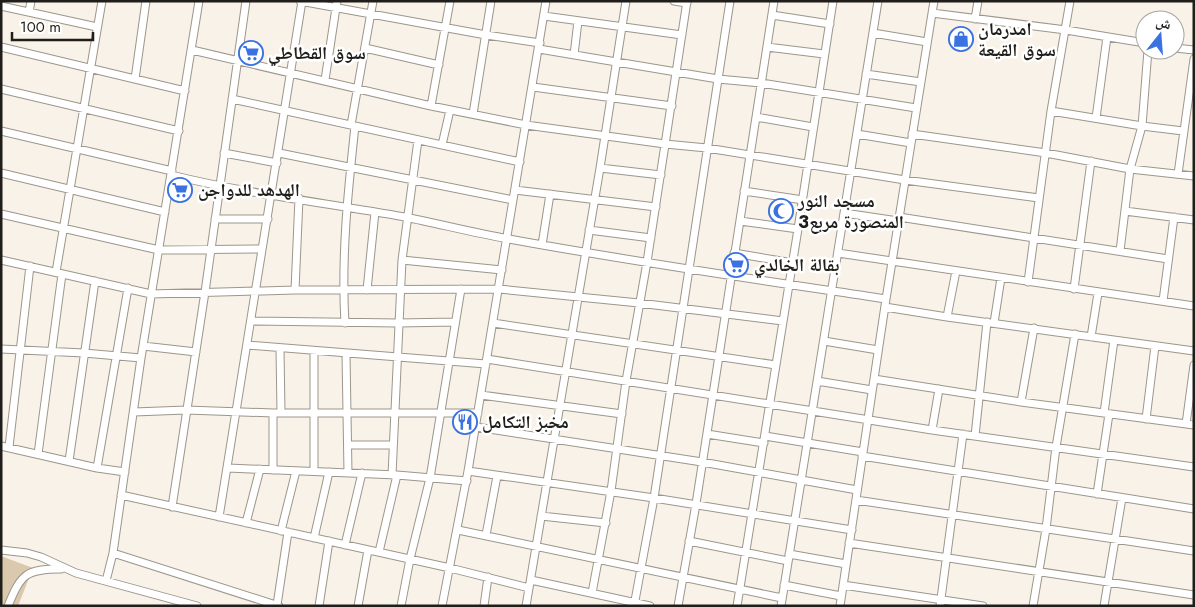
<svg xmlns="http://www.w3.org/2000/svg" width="1195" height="607" font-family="Jost,'Noto Naskh Arabic',sans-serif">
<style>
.green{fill:#dac9ac}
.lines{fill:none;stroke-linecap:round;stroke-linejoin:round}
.minor-casing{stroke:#9c968c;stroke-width:9}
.minor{stroke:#fff;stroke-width:7}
.labels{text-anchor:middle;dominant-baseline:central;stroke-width:5;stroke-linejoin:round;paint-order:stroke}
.poi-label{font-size:18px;font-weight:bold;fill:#201e1a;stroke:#fff;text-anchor:start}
</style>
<rect width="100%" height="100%" fill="#f9f2e8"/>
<path class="green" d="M1,556l32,12 -15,38h-17z"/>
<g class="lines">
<defs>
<path id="minor" d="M300,1l186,34 54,8
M674,1l13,2
M1,6l96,21
M29,12l2,-11
M932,13l134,17 79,13
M772,15l58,9
M544,16l138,19
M975,19l3,-18
M873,33l54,9
M1,47l184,44
M767,47l57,7
M365,48l74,17
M1175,48l19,2
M539,49l179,30 43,4 155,25
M192,50l239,56 95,19 139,19 42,4 198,32 134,18
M574,55l4,-34
M866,74l55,8
M135,79l11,-78
M325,80l12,-79
M533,87l139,19
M1,89l178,42
M232,99l288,63
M431,106l19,-105
M1051,111l91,15 41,5
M473,114l18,-113
M756,117l57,10
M1096,118l11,-81
M351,125l22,-124
M1,131l171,40
M857,134l54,9
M912,134l134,19 84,16 64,7
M442,145l8,-35
M224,153l53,10
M279,153l234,47
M600,168l61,7
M1,173l164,39
M1178,174l16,-115
M171,175c77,19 156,28 234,42 35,7 69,16 104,22 125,23 251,41 377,60
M515,190l141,17
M744,191l59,9
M1125,211l69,9
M844,213l54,8
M1,214l158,36 103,-1
M899,217l269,42
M215,219h53
M740,221l58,8
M589,230l62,8
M542,245l8,-51
M1120,251l10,-82 12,-43 6,-76
M734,253l59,10
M838,253l356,53
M1,260l150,34 144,-4 204,-1 140,14 144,18
M402,260l100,10
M56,272l46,-271
M1028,282l23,-171 19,-110
M1074,289l17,-128
M295,290l4,-92
M367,290l8,-78
M1163,301l11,-84
M885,307l62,10 247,34
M947,317l9,-46
M251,321l147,2 57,-1
M345,323c-4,-66 3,-132 10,-197
M493,323l283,42
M994,323l7,-45
M1091,337l7,-44
M824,341l54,9
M247,345l239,19
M143,346l53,6
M1,349l83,4 57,5
M280,349l1,64
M314,351v120
M346,354l2,119
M487,359l445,71 262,37
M874,379l147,23 173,23
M817,381l55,9
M481,395l141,19
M1021,402l13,-74
M134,412l52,-2 87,3h205
M273,413v57
M1104,413l10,-73
M1146,419l9,-73
M1186,424l8,-59
M476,427l226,35 155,28
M932,430l7,-41
M707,434l57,9
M765,436l98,16
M975,436l12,-114
M348,445h45
M1,446l96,22 28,4
M9,447l21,-181
M38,454l24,-180
M862,456l332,53
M69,461l26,-180
M97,468l31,-180
M228,468l169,7 70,6
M468,471l186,27 198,32
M392,475l10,-215 16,-120
M1097,494l12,-80
M121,495l329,73 79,20
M856,500l338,51
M172,507l33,-215 41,-291
M541,516l65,7
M219,517l83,-516
M246,523l14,-54
M458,530l324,68
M281,531l15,-60
M486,535l11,-59
M314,538l15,-66
M689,541l99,20
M849,543l345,52
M345,545l17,-72
M1,550l26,3 14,4 35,16 121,33
M379,552l18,-77
M113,553l166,53
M789,554l57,10
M531,580l119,26
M106,581l7,-28 28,-195 58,-357
M784,585l57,11
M843,585l140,21
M592,593l19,-102 15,-110 21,-119 40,-261
M277,605l11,-73
M8,606c13,-32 18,-37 53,-37
M319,606l10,-65
M358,606l10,-56
M401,606l9,-47 20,-81 31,-189
M442,606l26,-135 78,-470
M484,606l4,-29
M526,606l74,-438 26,-167
M634,606l20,-108 76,-497
M678,606l18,-102 78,-503
M737,606l61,-377 35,-228
M781,606l97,-605
M840,606l46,-307 48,-298
M940,606l23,-172
M1033,606l13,-77 10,-82 19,-113
M1104,606l18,-108"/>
</defs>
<use href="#minor" class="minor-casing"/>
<use href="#minor" class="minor"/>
</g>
<defs>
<symbol id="shop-ring" viewBox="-11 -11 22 22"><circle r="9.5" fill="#fff" stroke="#3a72e2" stroke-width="1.5"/><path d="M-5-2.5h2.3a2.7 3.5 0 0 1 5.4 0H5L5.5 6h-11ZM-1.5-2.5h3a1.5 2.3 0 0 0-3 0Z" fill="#3a72e2"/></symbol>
<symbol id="supermarket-ring" viewBox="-11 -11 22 22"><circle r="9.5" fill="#fff" stroke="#3a72e2" stroke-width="1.5"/><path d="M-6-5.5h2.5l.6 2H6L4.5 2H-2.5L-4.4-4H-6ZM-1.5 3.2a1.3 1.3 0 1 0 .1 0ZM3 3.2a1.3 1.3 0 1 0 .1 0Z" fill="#3a72e2"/></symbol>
<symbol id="mosque-ring" viewBox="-11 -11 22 22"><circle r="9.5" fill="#fff" stroke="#3a72e2" stroke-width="1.5"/><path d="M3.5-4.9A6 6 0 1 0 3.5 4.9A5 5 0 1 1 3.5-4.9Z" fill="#3a72e2"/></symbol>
<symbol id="restaurant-ring" viewBox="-11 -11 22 22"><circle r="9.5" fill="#fff" stroke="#3a72e2" stroke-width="1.5"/><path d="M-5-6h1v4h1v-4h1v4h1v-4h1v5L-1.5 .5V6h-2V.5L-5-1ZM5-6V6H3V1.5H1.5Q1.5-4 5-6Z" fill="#3a72e2"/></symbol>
</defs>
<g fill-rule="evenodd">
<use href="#shop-ring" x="947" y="25" width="28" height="28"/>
<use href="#supermarket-ring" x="237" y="39" width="28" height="28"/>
<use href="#supermarket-ring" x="166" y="176" width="28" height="28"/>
<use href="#mosque-ring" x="767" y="197" width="28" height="28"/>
<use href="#supermarket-ring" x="722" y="251" width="28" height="28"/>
<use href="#restaurant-ring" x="451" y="408" width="28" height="28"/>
</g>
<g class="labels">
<g class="poi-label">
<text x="978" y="29">امدرمان<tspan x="978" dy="21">سوق القيعة</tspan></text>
<text x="268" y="53">سوق القطاطي</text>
<text x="198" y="190">الهدهد للدواجن</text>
<text x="798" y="201">مسجد النور<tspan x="798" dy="21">المنصورة مربع3</tspan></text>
<text x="754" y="265">بقالة الخالدي</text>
<text x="482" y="422">مخبز التكامل</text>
</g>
</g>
<rect width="1195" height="607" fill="none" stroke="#201e1a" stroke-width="5"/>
<g transform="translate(1160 35) rotate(17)"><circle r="24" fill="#ffffff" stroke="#a6a5a3"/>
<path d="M0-4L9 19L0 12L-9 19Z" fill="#3a72e2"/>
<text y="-8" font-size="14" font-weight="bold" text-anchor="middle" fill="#201e1a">ش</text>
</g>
<path d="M12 32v8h81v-8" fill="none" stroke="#201e1a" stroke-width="2.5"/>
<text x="20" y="32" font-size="15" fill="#201e1a" stroke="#ffffff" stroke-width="4" paint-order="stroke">100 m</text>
</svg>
